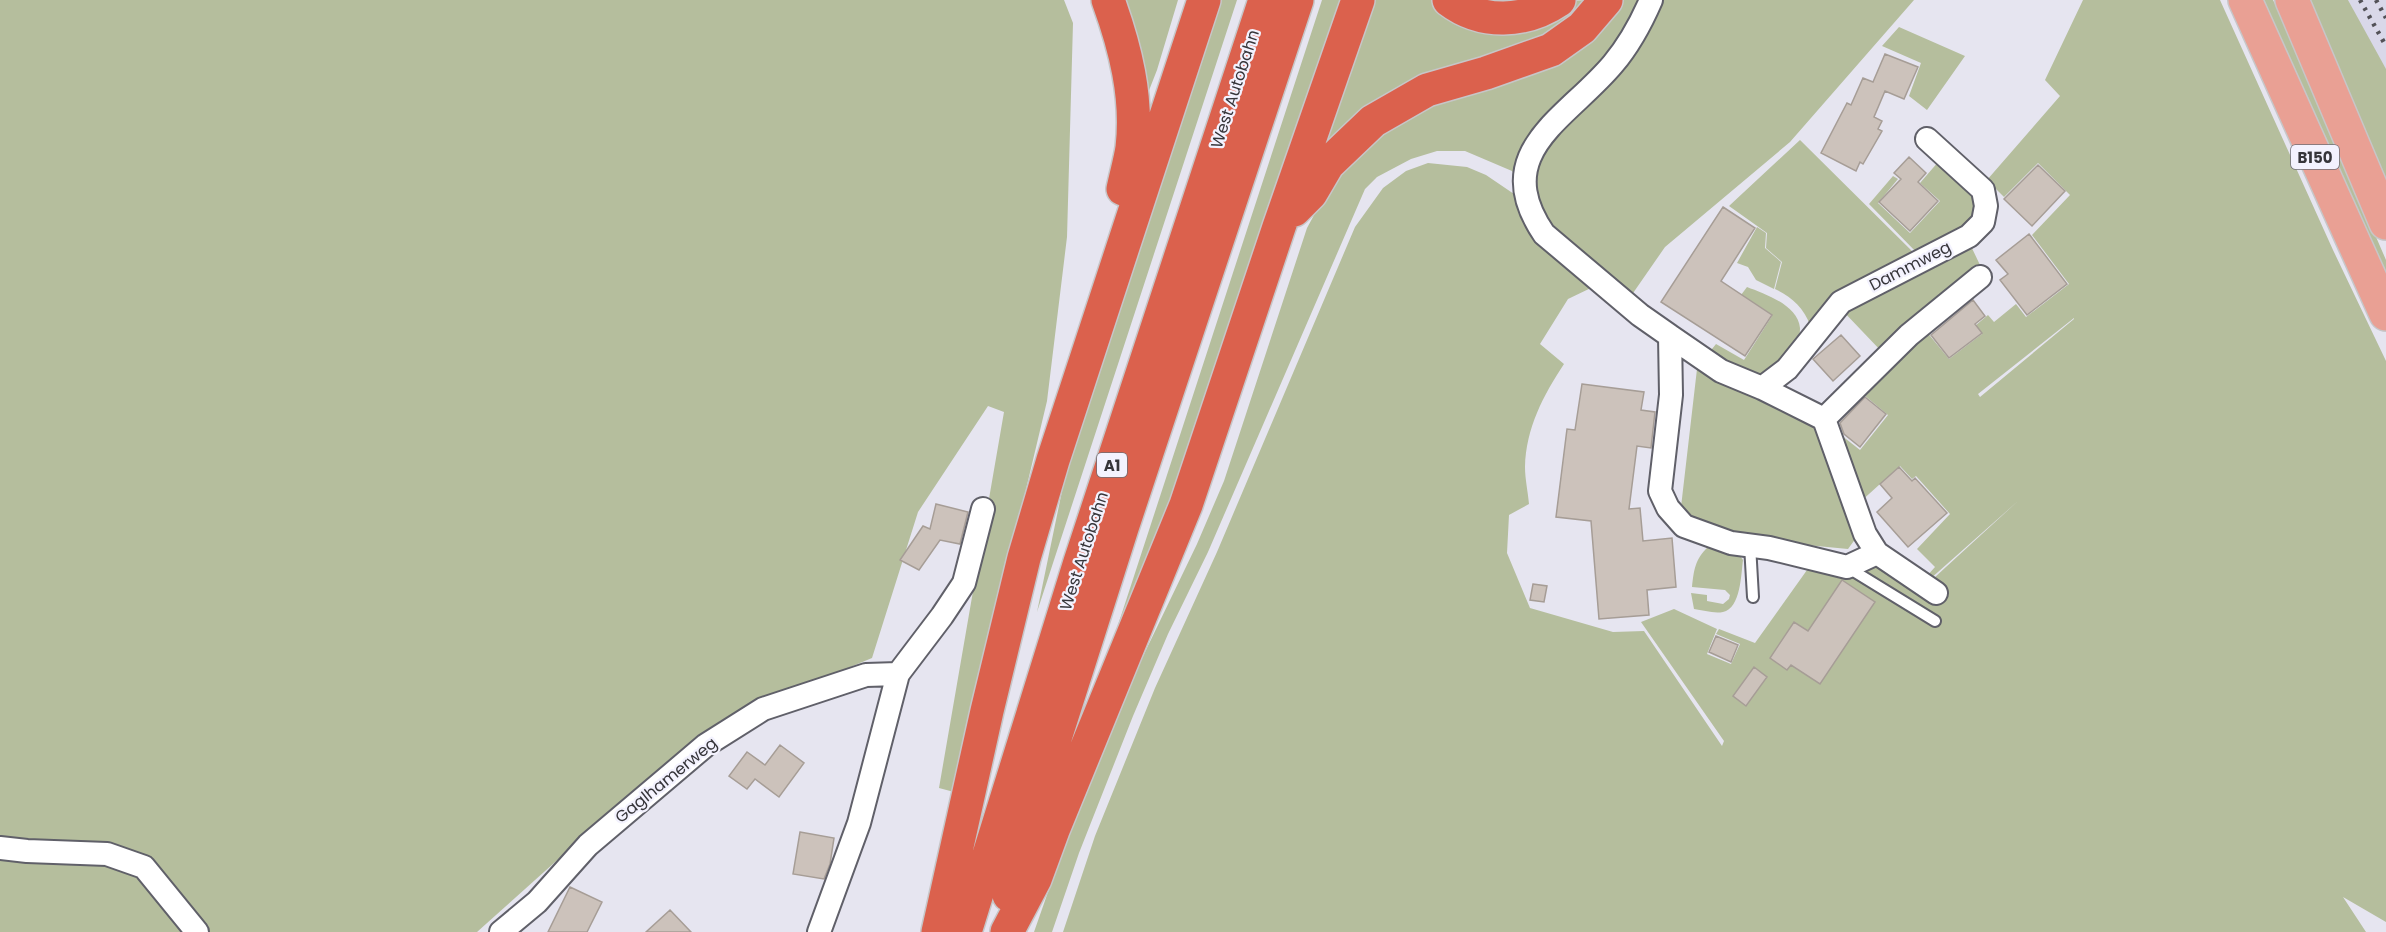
<svg xmlns="http://www.w3.org/2000/svg" width="2386" height="932" font-family="Poppins,sans-serif">
<style>
.built{fill:#d9d8e9}
.green{fill:#b5be9d;fill-rule:evenodd}
.building{fill:#ccc2bb;stroke:#a69d96;stroke-width:1.5}
.lines{fill:none;stroke-linecap:round;stroke-linejoin:round}
.lane-casing{stroke:#606069;stroke-width:14}
.street-casing{stroke:#606069;stroke-width:26}
.primary-casing{stroke:#c7c6c8;stroke-width:36}
.highway-casing{stroke:#c7c6c8;stroke-width:36}
.lane{stroke:#fff;stroke-width:10}
.street{stroke:#fff;stroke-width:22}
.primary{stroke:#e9a094;stroke-width:33}
.highway{stroke:#db614d;stroke-width:33}
.rail{stroke:#525157;stroke-width:4.5;stroke-dasharray:3 6;stroke-linecap:butt}
.labels{text-anchor:middle;dominant-baseline:central;stroke-width:4.5;stroke-linejoin:round;paint-order:stroke}
.shield{fill:#f3f2fe;stroke:#6f6e75;stroke-width:1.5}
.shield-label{font-size:15px;font-weight:bold;fill:#36353a}
.street-label{font-size:16px;fill:#36353a;stroke:#f3f2fe}
</style>
<rect width="100%" height="100%" fill="#e6e5f0"/>
<path class="built" d="M2348,0h38v69l-17,-28z"/>
<path class="green" d="M0,0h1064l9,23 -6,214 -20,164 -93,391 -15,-4 65,-376 -16,-6 -70,106 -46,146 -152,63 -137,116 -106,95h-477z
M1120,0h58l-21,70 -9,23z
M1218,0h19l-200,612 31,-150z
M1322,0h24l-160,462 -82,206z
M1372,0h60l4,5 156,-5 -20,22 -254,131z
M1623,0h291l-124,142 -125,105 -34,49 -72,-58 -47,-67 -47,-20h-28l-26,8 -34,18 -12,12 -157,363 -40,82 -35,82 -54,137 -27,79h-18l34,-97 64,-156 65,-135 27,-63 83,-253 31,-57 53,-48 223,-108z
M2083,0h137l113,250 53,111v561l-43,-25 23,35h-1303l32,-96 60,-148 62,-136 138,-325 28,-39 23,-17 22,-8 39,4 19,8 28,19 10,28 16,22 55,42 -27,13 -28,45 24,20c-21,32 -38,64 -39,103 0,12 3,25 4,37l-20,11 -2,38 23,55 83,24 31,-1 78,115 2,-5 -83,-119 33,-13 43,20 -10,25 24,10 9,-20 -24,-10 3,-5 36,14 57,-80 56,-2 54,28 96,-88 -89,79 -3,-3 9,-10 -18,-18 33,-35 -34,-38 -4,3 -12,-13 -41,37 -27,-75 28,22 28,-35 -30,-25 68,-59 23,28 33,-25 -6,-9 12,-10 6,7 22,-18 10,13 43,-33 -37,-49 38,-40 -32,-32 -34,34 -17,-17 73,-84 -15,-16zM2074,318v1l-94,78 -2,-3z
M2260,0h13l2,4 111,256v18z
M2304,0h44l38,69v123z
M1899,27l66,29 -38,54 -18,-14 12,-33 -39,-17z
M1800,140l117,116 -107,69c-6,-17 -19,-29 -35,-36l7,-27 -16,-14 1,-15 -38,-27z
M1939,161l39,34 -3,27 -55,34 -51,-52 24,-28 5,3 -20,24 32,30 30,-32 -20,-18z
M1757,227l9,6 -1,15 16,14 -7,27 -18,-9 -8,-13 -11,-4z
M1969,242l11,23 -97,88 -42,-44z
M1747,287c18,7 51,18 53,41 0,5 -1,10 -1,15l-37,35 -54,-24 8,-10 28,16 28,-44 -31,-21z
M1697,369l118,54 41,115 -8,11 -104,-10 -48,-17 -15,-15z
M1708,547l30,6 5,7c-2,14 -2,48 -20,52 -9,2 -20,-2 -29,-3l-3,-16 16,2v6l16,3 6,-5 1,-4 -5,-5 -33,-3c2,-17 3,-28 16,-40z"/>
<path class="building" d="M1885,54l33,13 -14,32 -19,-8 -11,26 8,4 -4,8 4,2 -19,33 -3,-2 -4,9 -35,-18 26,-50 4,2 12,-27 10,4z
M1909,157l17,16 -8,9 20,19 -28,30 -31,-29 22,-23 -7,-6z
M2038,165l27,26 -33,35 -28,-27z
M1723,207l32,21 -34,53 51,34 -27,41 -84,-54z
M2029,234l38,50 -40,31 -27,-35 8,-6 -12,-14z
M1973,300l12,16 -10,8 7,9 -33,25 -18,-23z
M1841,335l19,21 -27,25 -20,-22z
M1582,384l62,8 -3,18 14,2 -4,36 -14,-2 -8,63 11,-1 3,33 29,-3 4,49 -29,3 2,25 -50,4 -8,-98 -35,-4 11,-88 8,1z
M1865,397l21,17 -26,33 -16,-13 -4,-11z
M1899,467l13,14 3,-3 32,35 -39,34 -31,-35 15,-14 -12,-14z
M936,504l32,8 -8,32 -20,-4 -21,30 -19,-10 23,-34 7,3z
M1842,580l33,22 -55,82 -29,-19 -4,5 -17,-12 24,-36 14,9z
M1533,584l14,2 -3,16 -14,-2z
M1716,636l22,9 -7,17 -22,-10z
M1754,667l13,10 -21,29 -13,-10z
M780,745l24,18 -25,34 -24,-18 -8,10 -18,-13 18,-24 18,13z
M800,832l34,6 -4,26 -6,15 -31,-5z
M570,887l32,15 -15,30h-39z
M670,910l21,22h-45z"/>
<g class="lines">
<defs>
<path id="lane" d="M1750,545l3,52
M1847,567l88,54"/>
<path id="street" d="M1651,0c-10,23 -22,45 -38,64 -46,55 -125,88 -69,170l96,81 30,21 1,59 -11,96 8,17 16,18 47,17 38,5 78,19 30,-14 59,40
M1670,336l51,35 41,17 62,31 41,115 12,19
M1762,388l25,-19 54,-67 128,-66 14,-14 3,-16 -3,-16 -56,-51
M1824,419l85,-84 71,-58
M0,848l27,3 80,3 37,13 53,65
M501,932l36,-30 51,-57 118,-100 57,-36 103,-34 32,-1
M819,932l40,-109 39,-149 44,-58 22,-33 19,-74"/>
<path id="primary" d="M2245,0l141,314
M2292,0l94,223"/>
<path id="highway" d="M1108,0c17,47 30,97 24,148 -2,13 -6,27 -9,41
M1449,0c33,25 76,23 110,0
M1294,210l17,-17 17,-29 45,-43 54,-31 59,-17 65,-23 31,-22 24,-28
M1009,895l33,-116 80,-251 175,-528
M938,932l49,-221 37,-153 29,-98 151,-460
M965,932l115,-370 185,-562
M1007,932l28,-53 18,-49 133,-325 93,-278 79,-227"/>
</defs>
<use href="#lane" class="lane-casing"/>
<use href="#street" class="street-casing"/>
<use href="#primary" class="primary-casing"/>
<use href="#highway" class="highway-casing"/>
<use href="#lane" class="lane"/>
<use href="#street" class="street"/>
<use href="#primary" class="primary"/>
<use href="#highway" class="highway"/>
<path class="rail" d="M2360,0l26,46
M2376,0l10,18"/>
</g>
<g class="labels">
<g class="shield">
<rect x="2291" y="145" width="48" height="24" rx="4.5"/>
<rect x="1097" y="453" width="30" height="24" rx="4.5"/>
</g>
<g class="shield-label">
<text x="2315" y="157">B150</text>
<text x="1112" y="465">A1</text>
</g>
<g class="street-label">
<text transform="translate(1235 89) rotate(-72)">West Autobahn</text>
<text transform="translate(1910 266) rotate(-27)">Dammweg</text>
<text transform="translate(1084 551) rotate(-72)">West Autobahn</text>
<text transform="translate(666 780) rotate(-39)">Gaglhamerweg</text>
</g>
</g>
</svg>
